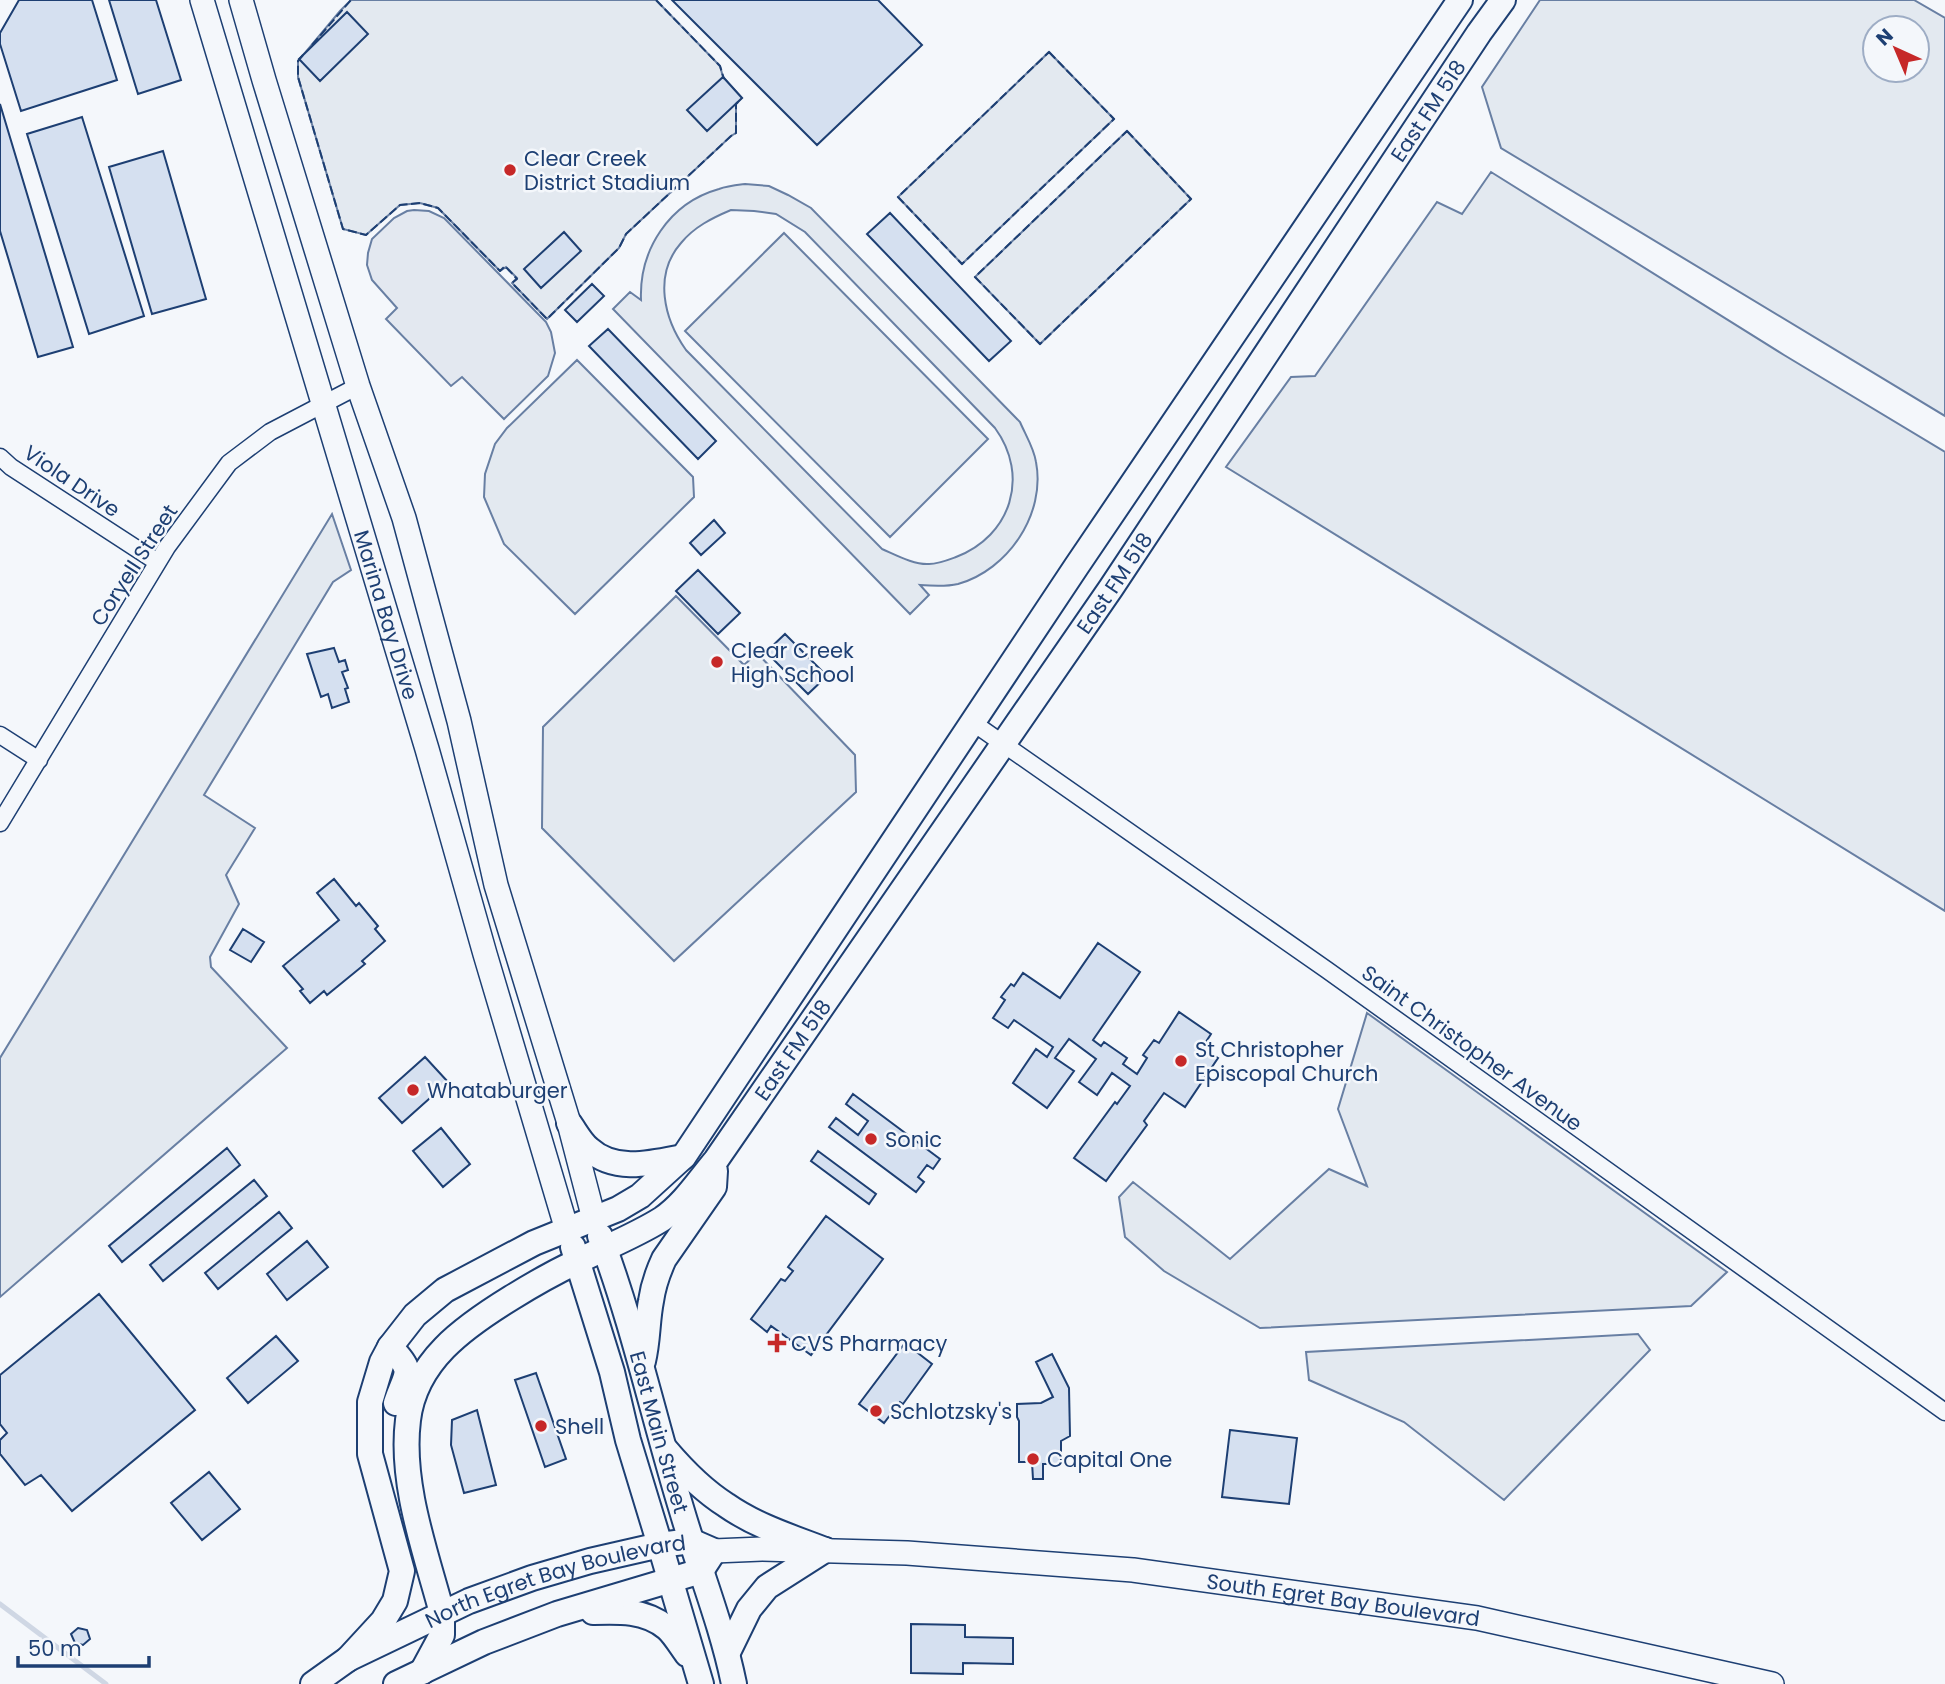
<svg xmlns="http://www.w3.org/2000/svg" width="1945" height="1684" font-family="Poppins,sans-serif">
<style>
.green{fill:#e3e9f0;stroke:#687fa3;stroke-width:2;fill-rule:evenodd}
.parking{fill:#e3e8f0;stroke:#687fa3;stroke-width:2}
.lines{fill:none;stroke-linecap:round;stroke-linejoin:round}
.stream{stroke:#cfd7e4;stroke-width:5}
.building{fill:#d5e0f0;stroke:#1d3f73;stroke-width:2}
.street-casing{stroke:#1d3f73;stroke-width:19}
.secondary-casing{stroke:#1d3f73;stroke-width:26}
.primary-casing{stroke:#1d3f73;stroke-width:28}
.street{stroke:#f4f7fb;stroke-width:16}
.secondary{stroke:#f4f7fb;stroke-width:23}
.primary{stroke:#f4f7fb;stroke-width:24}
.fence{stroke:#1d3f73;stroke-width:2;stroke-dasharray:9 3.5;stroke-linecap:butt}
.poi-dot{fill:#c62828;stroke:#f4f7fb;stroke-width:2.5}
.labels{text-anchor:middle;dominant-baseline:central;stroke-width:5;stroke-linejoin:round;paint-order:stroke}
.street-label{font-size:21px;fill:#1d3f73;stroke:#f4f7fb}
.poi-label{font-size:21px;fill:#1d3f73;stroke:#f4f7fb;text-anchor:start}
</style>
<rect width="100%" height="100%" fill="#f4f7fb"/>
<path class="green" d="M351,0h305l64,66 3,11 19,21 -6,6v29l-5,3 -105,98 -7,14 -72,71 -35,-36 5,-5 -11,-11 -6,4 -62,-63 -18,-5 -20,2 -34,30 -23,-6 -45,-152v-16l42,-50z
M1540,0h374l31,18v398l-444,-268 -19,-61zM1917,28v42h-42v-42z
M1049,52l65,67 -152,145 -64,-67z
M1127,131l64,68 -151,145 -65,-67z
M1491,172l293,183 161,97v459l-719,-444 65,-90 24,-1 122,-174 25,12z
M745,184l24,2 19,9 23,13 209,214c5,12 14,26 16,40 10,52 -28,108 -78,122 -13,3 -26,2 -38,1l9,10 -19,19 -297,-305 17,-17 11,8c-2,-50 28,-97 78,-111 8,-3 18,-4 26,-5zM731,210l23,1 22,3 29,18 190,196c35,48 16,108 -39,129 -8,3 -18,7 -27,7 -15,1 -33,-9 -47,-15l-196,-199c-22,-31 -33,-75 -5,-107 13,-16 31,-25 50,-33z
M784,233l204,206 -98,98 -205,-206z
M577,360l116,117 1,20 -119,117 -71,-70 -20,-47 1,-23 10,-30 12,-16z
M332,514l19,56 -18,12 -129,213 51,33 -29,47 13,29 -29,53 1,10 76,81 -287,249v-239z
M676,596l68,69 13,-12 98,102 1,37 -182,169 -132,-133 1,-101z
M1367,1013l360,259 -36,34 -431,22 -96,-57 -39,-34 -6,-40 14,-15 97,77 99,-90 38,17 -29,-77z
M1638,1334l12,16 -146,150 -100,-78 -95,-42 -3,-28z"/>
<path class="parking" d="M414,210l15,1 15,7 102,104 5,10 4,21 -7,23 -44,43 -42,-42 -11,9 -65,-67 11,-11 -25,-28 -5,-15 1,-12 4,-14 22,-21 13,-7z"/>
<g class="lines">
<path class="stream" d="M0,1604l106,80"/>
</g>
<path class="building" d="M19,0h73l25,80 -96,31 -21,-67v-11z
M109,0h47l25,80 -43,14z
M672,0h206l44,45 -105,100z
M347,12l21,22 -48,47 -21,-22z
M723,77l19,21 -35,33 -20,-21z
M0,104l73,243 -35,10 -38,-126z
M82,117l62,199 -55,18 -62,-200z
M163,151l43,148 -54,15 -43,-147z
M890,213l121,128 -22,20 -122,-127z
M564,232l17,19 -40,37 -17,-19z
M592,284l12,12 -27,26 -12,-12z
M608,329l108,112 -18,18 -109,-113z
M714,520l11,13 -24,22 -11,-12z
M698,570l42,43 -22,21 -42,-43z
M785,634l42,42 -19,18 -42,-42z
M334,648l5,14 6,-2 3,10 -6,2 6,16 -3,1 4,13 -17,6 -4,-14 -7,3 -14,-43z
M334,879l22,27 3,-3 19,23 -3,3 10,12 -23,20 3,3 -38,31 -3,-4 -14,12 -10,-12 3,-2 -20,-23 56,-46 -22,-27z
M243,929l21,13 -13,20 -21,-12z
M1098,943l42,29 -47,68 8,6 3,-4 23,16 -4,6 14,10 10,-16 -4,-3 11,-15 5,3 20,-31 32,22 -9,14 16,10 -33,49 -21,-14 -20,28 3,4 -41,56 -32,-23 41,-56 2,2 13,-18 -18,-13 -15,22 -18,-13 17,-23 -27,-20 -14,19 19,13 -27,37 -34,-25 23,-34 11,8 6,-10 -39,-27 -6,8 -15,-10 12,-18 -4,-3 10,-13 3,2 9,-13 37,25z
M425,1057l23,25 -46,41 -23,-25z
M853,1094l87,65 -7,10 -6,-4 -9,12 6,5 -8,10 -87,-65 7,-9 22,17 10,-14 -22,-17z
M441,1128l29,36 -27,23 -30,-36z
M227,1148l13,17 -118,97 -13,-16z
M818,1151l58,43 -7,10 -58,-43z
M254,1180l13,16 -104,85 -13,-16z
M279,1212l13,16 -74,61 -13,-16z
M826,1216l57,43 -72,96 -40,-29 -4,6 -16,-13 30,-40 4,2 8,-10 -5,-4z
M307,1241l21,26 -41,33 -20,-26z
M99,1294l96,116 -123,101 -31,-36 -16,10 -25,-31v-14l7,-7 -7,-9v-49z
M276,1336l22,25 -50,42 -21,-25z
M905,1343l27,21 -29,40 -3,-2 -16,21 -25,-19z
M1052,1354l17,34 1,48 -9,5v23h-18v15h-10l-1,-17h-13v-41l-2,-4v-13l24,-1 12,-6 -17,-35z
M536,1373l30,86 -21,8 -30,-87z
M477,1410l19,75 -32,8 -13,-48 1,-25z
M1230,1430l67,8 -8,66 -67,-7z
M209,1472l31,37 -38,31 -31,-37z
M911,1624l54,1v12l48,1v26l-50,-1v11l-52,-1z
M78,1628l9,2 3,9 -7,6 -8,-2 -4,-9z"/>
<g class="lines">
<defs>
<path id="street" d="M0,457l11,10 146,95
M972,722l355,248 618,442
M0,735l39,25
M0,823l167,-276 62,-84 41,-31 88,-46"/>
<g id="secondary">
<path id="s1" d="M202,0l225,749 58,205 82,276"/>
<path d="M241,0l23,80 94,306 46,132 55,203 37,164 73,238 25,96"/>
<path id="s2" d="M714,1551l48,-2 145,4 226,17 344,48 295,66"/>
</g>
<g id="primary">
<path d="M569,1123c6,8 12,20 20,26 26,24 63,14 94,8"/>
<path id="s3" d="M600,1236c34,90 54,184 82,275 17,58 40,114 52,173"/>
<path d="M573,1247l39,125 16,68 32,105 41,139"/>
<path d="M390,1347c26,26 16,25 6,56"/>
<path d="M643,1361c5,-20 4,-40 8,-60 2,-14 7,-29 13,-42l50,-72 1,-16"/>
<path d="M666,1450c17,20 38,41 60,55 30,21 65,32 99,45"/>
<path d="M593,1612c25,-1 53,-2 74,16 7,6 14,18 20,26"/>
<path d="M728,1652l21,-43 18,-22 58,-37"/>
<path d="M348,1659l35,-38 12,-20 7,-30 -32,-117v-52l12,-40 8,-15 25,-32 30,-25 89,-47 84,-34 22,-13 44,-40 392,-589 384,-567"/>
<path id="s4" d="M422,1672l20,-37v-22c-16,-60 -42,-129 -34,-193 7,-59 56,-93 103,-122 21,-13 42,-25 65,-36 28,-14 59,-26 86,-43 22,-15 37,-39 54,-59l395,-572 368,-555 24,-33"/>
<path id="s5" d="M313,1684l35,-25 121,-58 63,-23 58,-17 70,-16 31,-4 23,10 -13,20 -144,43 -73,28 -88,42"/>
</g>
</defs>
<use href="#street" class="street-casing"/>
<use href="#secondary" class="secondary-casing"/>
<use href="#primary" class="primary-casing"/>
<use href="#street" class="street"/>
<use href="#secondary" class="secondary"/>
<use href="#primary" class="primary"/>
<path class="fence" d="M656,0l64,66 4,13
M312,45l39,-45
M1049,52l65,67 -152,145 -64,-67z
M303,55l-5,6v16l45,152 23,6 34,-30 20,-2 18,5 62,63 5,-5 12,13 -5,4 35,36 72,-71 7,-14 105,-98 5,-3v-29l2,-2
M1127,131l64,68 -151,145 -65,-67z"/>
</g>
<g class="poi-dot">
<circle cx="510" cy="170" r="7"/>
<circle cx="717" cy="662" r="7"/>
<circle cx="1181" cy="1061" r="7"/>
<circle cx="413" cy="1090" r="7"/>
<circle cx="871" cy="1139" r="7"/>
<path d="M773.5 1332.5h7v7h7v7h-7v7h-7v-7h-7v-7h7z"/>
<circle cx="876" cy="1411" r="7"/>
<circle cx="541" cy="1426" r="7"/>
<circle cx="1033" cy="1459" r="7"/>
</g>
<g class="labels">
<g class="street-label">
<text stroke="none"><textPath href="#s4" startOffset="1946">East FM 518</textPath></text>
<text transform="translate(72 481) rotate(34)">Viola Drive</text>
<text transform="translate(134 565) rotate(-57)">Coryell Street</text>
<text stroke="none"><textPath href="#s4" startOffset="1379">East FM 518</textPath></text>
<text stroke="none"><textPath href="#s1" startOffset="642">Marina Bay Drive</textPath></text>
<text transform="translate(1472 1048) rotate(36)">Saint Christopher Avenue</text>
<text stroke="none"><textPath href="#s4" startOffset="812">East FM 518</textPath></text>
<text stroke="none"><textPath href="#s3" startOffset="205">East Main Street</textPath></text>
<text stroke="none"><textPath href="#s5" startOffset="266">North Egret Bay Boulevard</textPath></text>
<text stroke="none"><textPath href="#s2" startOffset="632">South Egret Bay Boulevard</textPath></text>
</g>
<g class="poi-label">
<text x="524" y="158">Clear Creek<tspan x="524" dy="24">District Stadium</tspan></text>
<text x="731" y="650">Clear Creek<tspan x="731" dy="24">High School</tspan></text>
<text x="1195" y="1049">St Christopher<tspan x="1195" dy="24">Episcopal Church</tspan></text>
<text x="427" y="1090">Whataburger</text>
<text x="885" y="1139">Sonic</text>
<text x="791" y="1343">CVS Pharmacy</text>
<text x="890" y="1411">Schlotzsky's</text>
<text x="555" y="1426">Shell</text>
<text x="1047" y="1459">Capital One</text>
</g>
</g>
<g transform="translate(1896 49) rotate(316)"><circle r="33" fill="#f4f7fb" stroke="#9eadc5" stroke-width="2"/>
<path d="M0-5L12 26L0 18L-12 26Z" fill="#c62828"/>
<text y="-10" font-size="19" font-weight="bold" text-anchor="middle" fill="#1d3f73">N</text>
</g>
<path d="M18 1656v10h131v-10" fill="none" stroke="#1d3f73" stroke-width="3.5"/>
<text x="28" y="1656" font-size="21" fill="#1d3f73" stroke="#f4f7fb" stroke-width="5" paint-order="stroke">50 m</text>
</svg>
